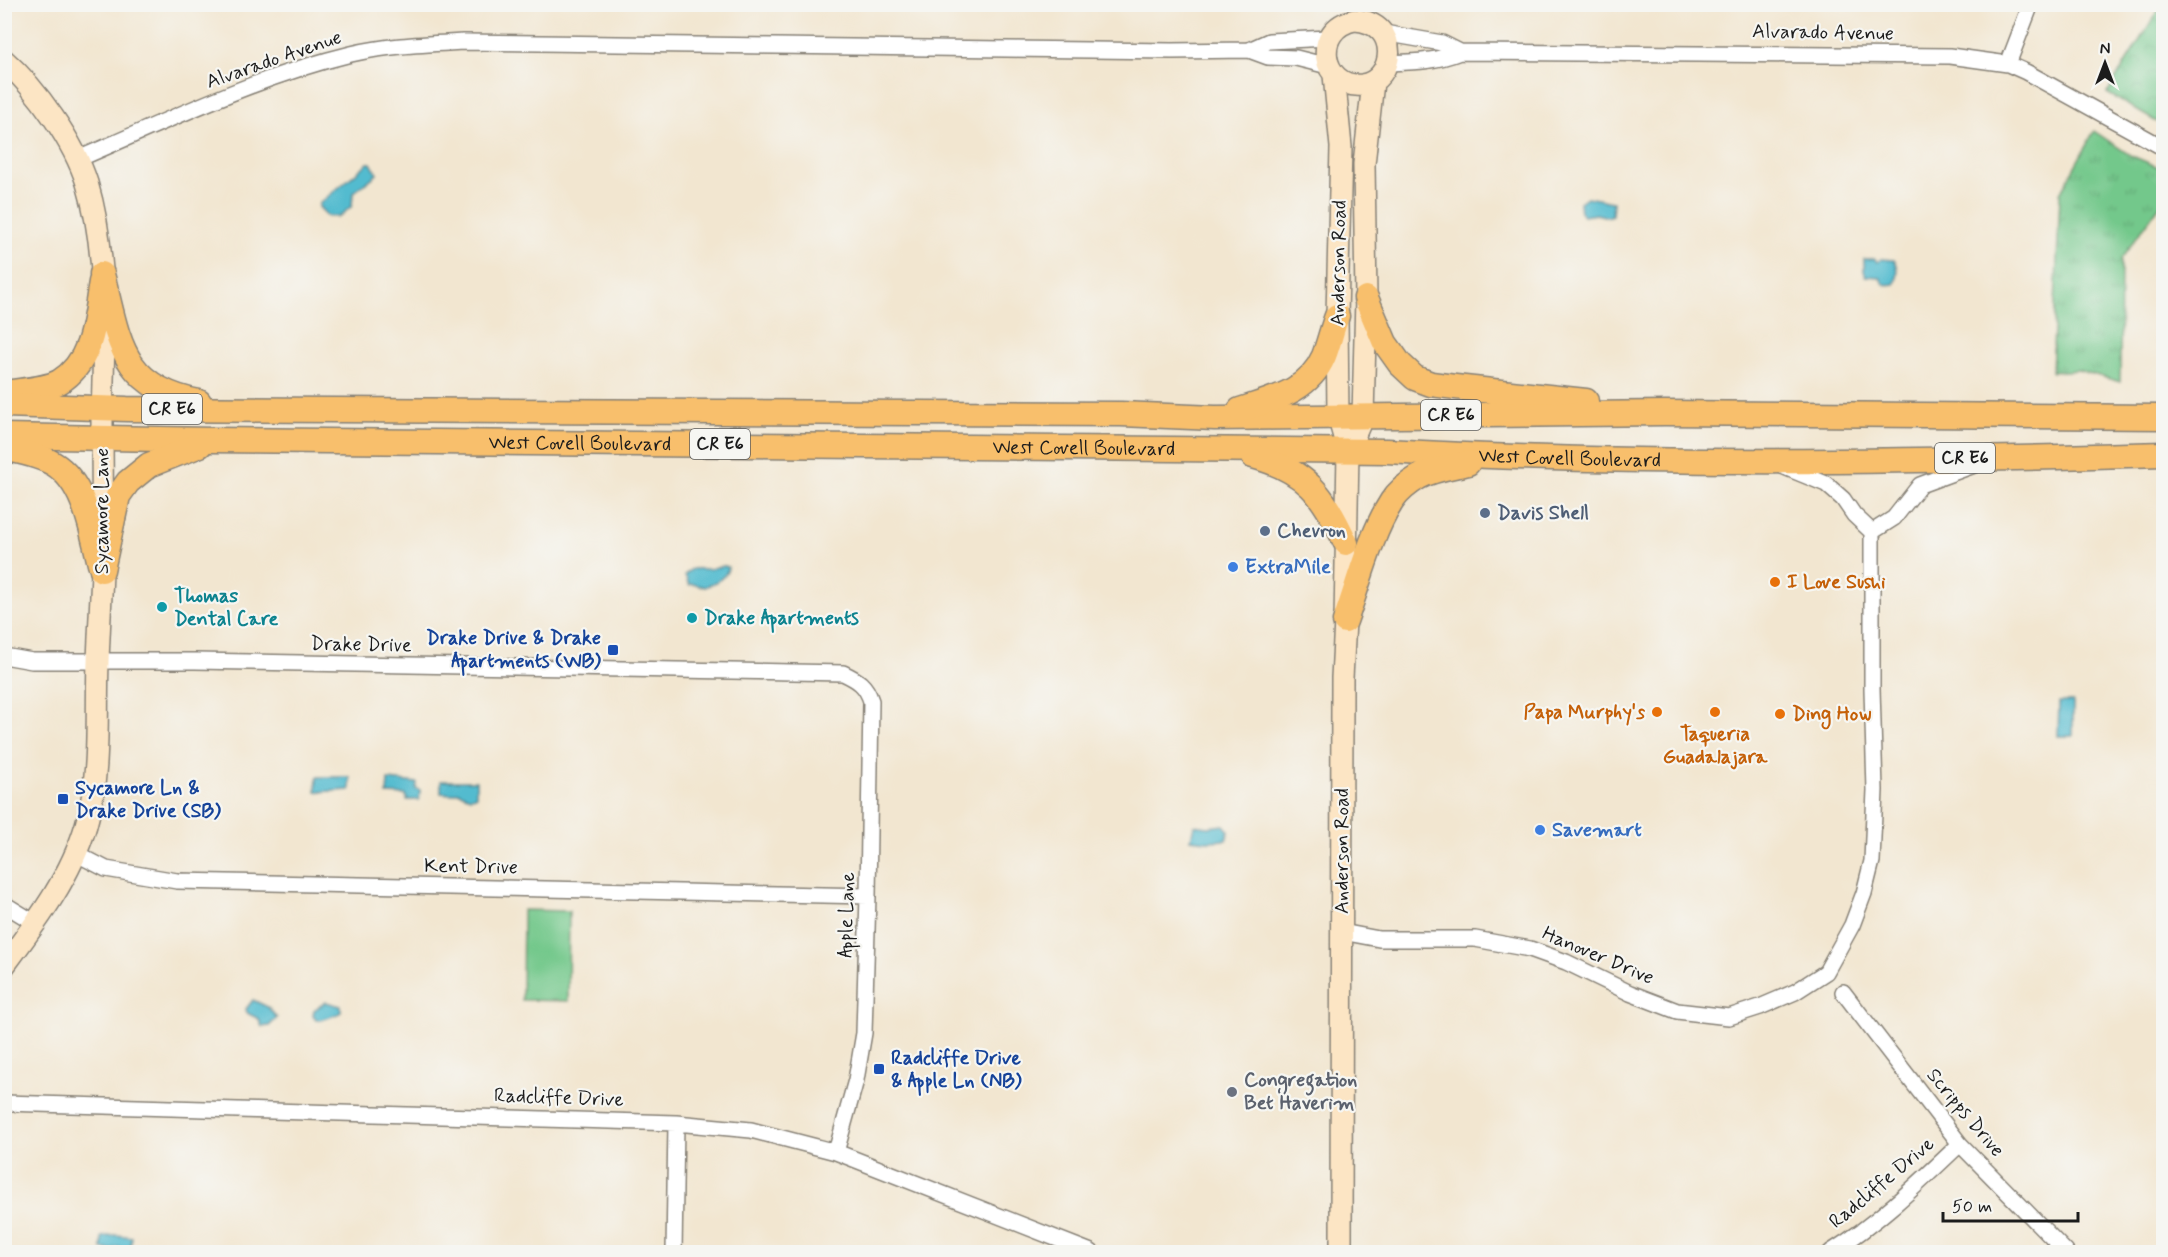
<svg xmlns="http://www.w3.org/2000/svg" width="2168" height="1257" font-family="Mynerve,sans-serif">
<style>
.grass{fill:url(#grass-tufts);stroke:#487254;stroke-width:1.5}
.park{fill:url(#park-crowns);stroke:#487254;stroke-width:1.5}
.pitch{fill:#73c88b;stroke:#487254;stroke-width:1.5}
.water{fill:#52bbcf;stroke:#376c76;stroke-width:1.5}
.lines{fill:none;stroke-linecap:round;stroke-linejoin:round}
.street-casing{stroke:#878176;stroke-width:18}
.secondary-casing{stroke:#878176;stroke-width:24}
.primary-casing{stroke:#878176;stroke-width:27}
.street{stroke:#fff;stroke-width:15}
.secondary{stroke:#fce5c4;stroke-width:21}
.primary{stroke:#f8bf6c;stroke-width:24}
.service-dot{fill:#5c6f8a;stroke:#f6f6f2;stroke-width:2}
.shop-dot{fill:#3f7fe0;stroke:#f6f6f2;stroke-width:2}
.food-dot{fill:#e8710a;stroke:#f6f6f2;stroke-width:2}
.culture-dot{fill:#0f9aa8;stroke:#f6f6f2;stroke-width:2}
.transit-dot{fill:#1a4fb4;stroke:#f6f6f2;stroke-width:2}
.worship-dot{fill:#6b7280;stroke:#f6f6f2;stroke-width:2}
.labels{text-anchor:middle;dominant-baseline:central;stroke-width:4.5;stroke-linejoin:round;paint-order:stroke}
.shield{fill:#f6f6f2;stroke:#5d5d5c;stroke-width:1.5}
.shield-label{font-size:18px;font-weight:bold;fill:#1c1c1c}
.street-label{font-size:20px;fill:#1c1c1c;stroke:#f6f6f2}
.service-label{font-size:20px;font-weight:bold;fill:#4e5e75;stroke:#f6f6f2;text-anchor:start}
.shop-label{font-size:20px;font-weight:bold;fill:#366cbe;stroke:#f6f6f2;text-anchor:start}
.food-label{font-size:20px;font-weight:bold;fill:#c56008;stroke:#f6f6f2;text-anchor:start}
.culture-label{font-size:20px;font-weight:bold;fill:#0d838f;stroke:#f6f6f2;text-anchor:start}
.transit-label{font-size:20px;font-weight:bold;fill:#164399;stroke:#f6f6f2;text-anchor:start}
.worship-label{font-size:20px;font-weight:bold;fill:#5b616d;stroke:#f6f6f2;text-anchor:start}
</style>
<defs>
<pattern id="grass-tufts" width="24" height="20" patternUnits="userSpaceOnUse" patternTransform="scale(1.5)"><rect width="24" height="20" fill="#73c88b"/><path d="M3 7l-1-3M5 7V3M7 7l1-3M15 17l-1-3M17 17v-4M19 17l1-3" fill="none" stroke="#63ab77"/></pattern>
<pattern id="park-crowns" width="20" height="18" patternUnits="userSpaceOnUse" patternTransform="scale(1.5)"><rect width="20" height="18" fill="#73c88b"/><path d="M2 6a3 3 0 1 1 6 0M12 15a3 3 0 1 1 6 0" fill="none" stroke="#63ab77"/></pattern>
</defs>
<rect width="100%" height="100%" fill="#f6f6f2"/>
<filter id="ink" filterUnits="userSpaceOnUse"><feTurbulence type="fractalNoise" baseFrequency=".0167" numOctaves="2"/><feDisplacementMap in="SourceGraphic" scale="12" xChannelSelector="R" yChannelSelector="G"/><feConvolveMatrix kernelMatrix="1 2 1 2 8 2 1 2 1" color-interpolation-filters="sRGB"/></filter>
<filter id="wash" filterUnits="userSpaceOnUse"><feTurbulence type="fractalNoise" baseFrequency=".008" numOctaves="4" result="noise"/><feDisplacementMap in="SourceGraphic" scale="24" xChannelSelector="R" yChannelSelector="G"/><feGaussianBlur stdDeviation="1.35" result="paint"/><feColorMatrix in="noise" values="0 0 0 0 0 0 0 0 0 0 0 0 0 0 0 0 0 1.4 0 .05"/><feComposite in="paint" operator="in"/></filter>
<g filter="url(#wash)">
<rect width="100%" height="100%" fill="#f2e6d0"/>
<path class="grass" d="M2094,131l36,24 33,14v32l-42,58 -1,123 -42,-12 -26,2 8,-178z"/>
<path class="park" d="M2162,4l2,1 -1,119 -8,-3 -48,-28z"/>
<path class="pitch" d="M523,910l46,1 -1,90 -46,-1z"/>
<path class="water" d="M368,163h3l6,11 -24,19 -1,13 -13,11 -12,-1 -8,-9v-3z
M1587,197l26,5 -1,13 -4,2 -12,-3 -12,2 -3,-3 -1,-11z
M1864,259h10l4,3 3,-3 13,1c6,7 4,16 1,24l-9,1 -4,-3 -2,-5 -14,-1 -2,-5z
M725,566l3,1c0,10 -14,16 -23,20l-13,-3 -3,1 -4,-10c8,-10 12,-5 24,-6 5,-1 10,-3 16,-3z
M2059,702h14v34h-15z
M317,777h33v13l-34,2z
M388,780l29,3 -1,6 4,1 -1,10h-12l-1,-5 -19,-1z
M441,781h35v15l-6,1 -12,-5 -6,2 -11,-1z
M1194,825l14,2 16,-2 5,6 -3,9 -19,1 -16,-2z
M253,1000l15,7 9,11 -8,8 -7,1 -3,-8 -12,-6 -1,-4z
M326,1002l15,4v6c-4,3 -21,9 -25,8l-3,-4 1,-6z
M116,1235l16,2 -2,11 -5,3 -7,-4 -7,3 -9,-1v-12z"/>
</g>
<g filter="url(#ink)">
<g class="lines">
<defs>
<path id="street" d="M1384,33l58,10 18,9
M1249,50l19,7 28,1 32,8
M1387,63c26,-1 48,-1 73,-11l490,4 58,8 18,8 138,76
M2008,64l23,-60
M78,159c89,-38 178,-82 273,-105 37,-9 75,-10 113,-12l708,9 77,-1 20,-9 59,-3
M1872,532l22,-14 26,-33 54,-20
M4,656l28,5h163l648,12c15,7 23,12 28,28l-3,195 -4,137 -8,47 -20,72
M77,854l29,15 71,12 691,15
M4,904l31,19
M1342,932l37,7h96l55,10 36,13 64,31 47,18 52,6 31,-10 35,-15 31,-20 26,-47 12,-32 8,-32 3,-71 -3,-101v-157l-18,-17 -11,-16 -17,-15 -44,-18
M1843,992l117,152 106,108
M4,1103l672,20 75,7 85,22 255,100
M674,1252l2,-129
M1831,1252c48,-30 88,-69 129,-108"/>
<path id="secondary" d="M1355,20c47,3 40,61 7,65 -41,4 -51,-57 -7,-65z
M4,60c33,29 70,82 83,123 22,73 17,158 15,234 0,51 1,103 0,154 -1,30 -3,61 -4,91 -2,53 3,112 -12,163 -15,52 -50,98 -82,141
M1334,75l7,72 -4,169 1,100 10,35 -3,170 -3,57 -1,574
M1348,451l15,-35 3,-118 -2,-134 9,-82"/>
<g id="primary">
<path d="M102,274c17,66 18,113 97,128"/>
<path d="M1366,298l19,45 15,21 15,14 16,6 24,3 131,14"/>
<path d="M4,393c17,-3 40,-3 55,-11 35,-21 36,-65 42,-100"/>
<path d="M4,405l123,4 994,5 94,4 450,-5 499,4"/>
<path d="M1240,410c34,-11 69,-19 84,-54 5,-13 8,-27 13,-40"/>
<path id="s1" d="M4,436l208,4 1175,11c258,15 518,11 777,3"/>
<path d="M4,448c17,4 36,7 50,16 31,19 38,68 46,100"/>
<path d="M1253,456c54,15 70,38 93,87"/>
<path d="M102,570l16,-74 10,-14 21,-17 51,-20"/>
<path d="M1345,621c13,-36 26,-88 47,-120 6,-9 17,-18 27,-24 15,-8 32,-10 49,-14"/>
</g>
</defs>
<use href="#street" class="street-casing"/>
<use href="#secondary" class="secondary-casing"/>
<use href="#primary" class="primary-casing"/>
<use href="#street" class="street"/>
<use href="#secondary" class="secondary"/>
<use href="#primary" class="primary"/>
</g>
</g>
<g class="service-dot">
<circle cx="1485" cy="513" r="6"/>
<circle cx="1265" cy="531" r="6"/>
</g>
<g class="shop-dot">
<circle cx="1233" cy="567" r="6"/>
<circle cx="1540" cy="830" r="6"/>
</g>
<g class="food-dot">
<circle cx="1775" cy="582" r="6"/>
<circle cx="1657" cy="712" r="6"/>
<circle cx="1715" cy="712" r="6"/>
<circle cx="1780" cy="714" r="6"/>
</g>
<g class="culture-dot">
<circle cx="162" cy="607" r="6"/>
<circle cx="692" cy="618" r="6"/>
</g>
<g class="transit-dot">
<rect x="607" y="644" width="12" height="12" rx="3"/>
<rect x="57" y="793" width="12" height="12" rx="3"/>
<rect x="873" y="1063" width="12" height="12" rx="3"/>
</g>
<circle class="worship-dot" cx="1232" cy="1092" r="6"/>
<g class="labels">
<g class="shield">
<rect x="142" y="394" width="60" height="30" rx="4.5"/>
<rect x="1421" y="400" width="60" height="30" rx="4.5"/>
<rect x="690" y="429" width="60" height="30" rx="4.5"/>
<rect x="1935" y="443" width="60" height="30" rx="4.5"/>
</g>
<g class="shield-label">
<text x="172" y="409">CR E6</text>
<text x="1451" y="415">CR E6</text>
<text x="720" y="444">CR E6</text>
<text x="1965" y="458">CR E6</text>
</g>
<g class="street-label">
<text transform="translate(1823 33) rotate(1)">Alvarado Avenue</text>
<text transform="translate(274 60) rotate(-19)">Alvarado Avenue</text>
<text transform="translate(1339 263) rotate(-89)">Anderson Road</text>
<text stroke="none"><textPath href="#s1" startOffset="576">West Covell Boulevard</textPath></text>
<text stroke="none"><textPath href="#s1" startOffset="1080">West Covell Boulevard</textPath></text>
<text stroke="none"><textPath href="#s1" startOffset="1566">West Covell Boulevard</textPath></text>
<text transform="translate(102 511) rotate(-90)">Sycamore Lane</text>
<text transform="translate(361 645) rotate(1)">Drake Drive</text>
<text transform="translate(1342 851) rotate(-90)">Anderson Road</text>
<text transform="translate(471 867) rotate(1)">Kent Drive</text>
<text transform="translate(847 915) rotate(-88)">Apple Lane</text>
<text transform="translate(1598 956) rotate(23)">Hanover Drive</text>
<text transform="translate(559 1098) rotate(2)">Radcliffe Drive</text>
<text transform="translate(1965 1113) rotate(50)">Scripps Drive</text>
<text transform="translate(1882 1183) rotate(-40)">Radcliffe Drive</text>
</g>
<g class="service-label">
<text x="1497" y="513">Davis Shell</text>
<text x="1277" y="531">Chevron</text>
</g>
<g class="shop-label">
<text x="1245" y="567">ExtraMile</text>
<text x="1552" y="830">Savemart</text>
</g>
<g class="food-label">
<text x="1787" y="582">I Love Sushi</text>
<text x="1645" y="712" text-anchor="end">Papa Murphy's</text>
<text x="1792" y="714">Ding How</text>
<text x="1715" y="734" text-anchor="middle">Taqueria<tspan x="1715" dy="23">Guadalajara</tspan></text>
</g>
<g class="culture-label">
<text x="174" y="596">Thomas<tspan x="174" dy="23">Dental Care</tspan></text>
<text x="704" y="618">Drake Apartments</text>
</g>
<g class="transit-label">
<text x="601" y="638" text-anchor="end">Drake Drive &amp; Drake<tspan x="601" dy="23">Apartments (WB)</tspan></text>
<text x="75" y="788">Sycamore Ln &amp;<tspan x="75" dy="23">Drake Drive (SB)</tspan></text>
<text x="891" y="1058">Radcliffe Drive<tspan x="891" dy="23">&amp; Apple Ln (NB)</tspan></text>
</g>
<g class="worship-label">
<text x="1244" y="1080">Congregation<tspan x="1244" dy="23">Bet Haverim</tspan></text>
</g>
</g>
<rect width="2168" height="1257" fill="none" stroke="#f6f6f2" stroke-width="24"/>
<g transform="translate(2105 63)" stroke="#f6f6f2" stroke-width="4.5" paint-order="stroke">
<path d="M0-4.5L10 22L0 15L-10 22Z" fill="#1c1c1c"/>
<text y="-9" font-size="16" font-weight="bold" text-anchor="middle" fill="#1c1c1c">N</text>
</g>
<path d="M1943 1212v9h135v-9" fill="none" stroke="#1c1c1c" stroke-width="3"/>
<text x="1952" y="1212" font-size="18" fill="#1c1c1c" stroke="#f6f6f2" stroke-width="4.5" paint-order="stroke">50 m</text>
</svg>
